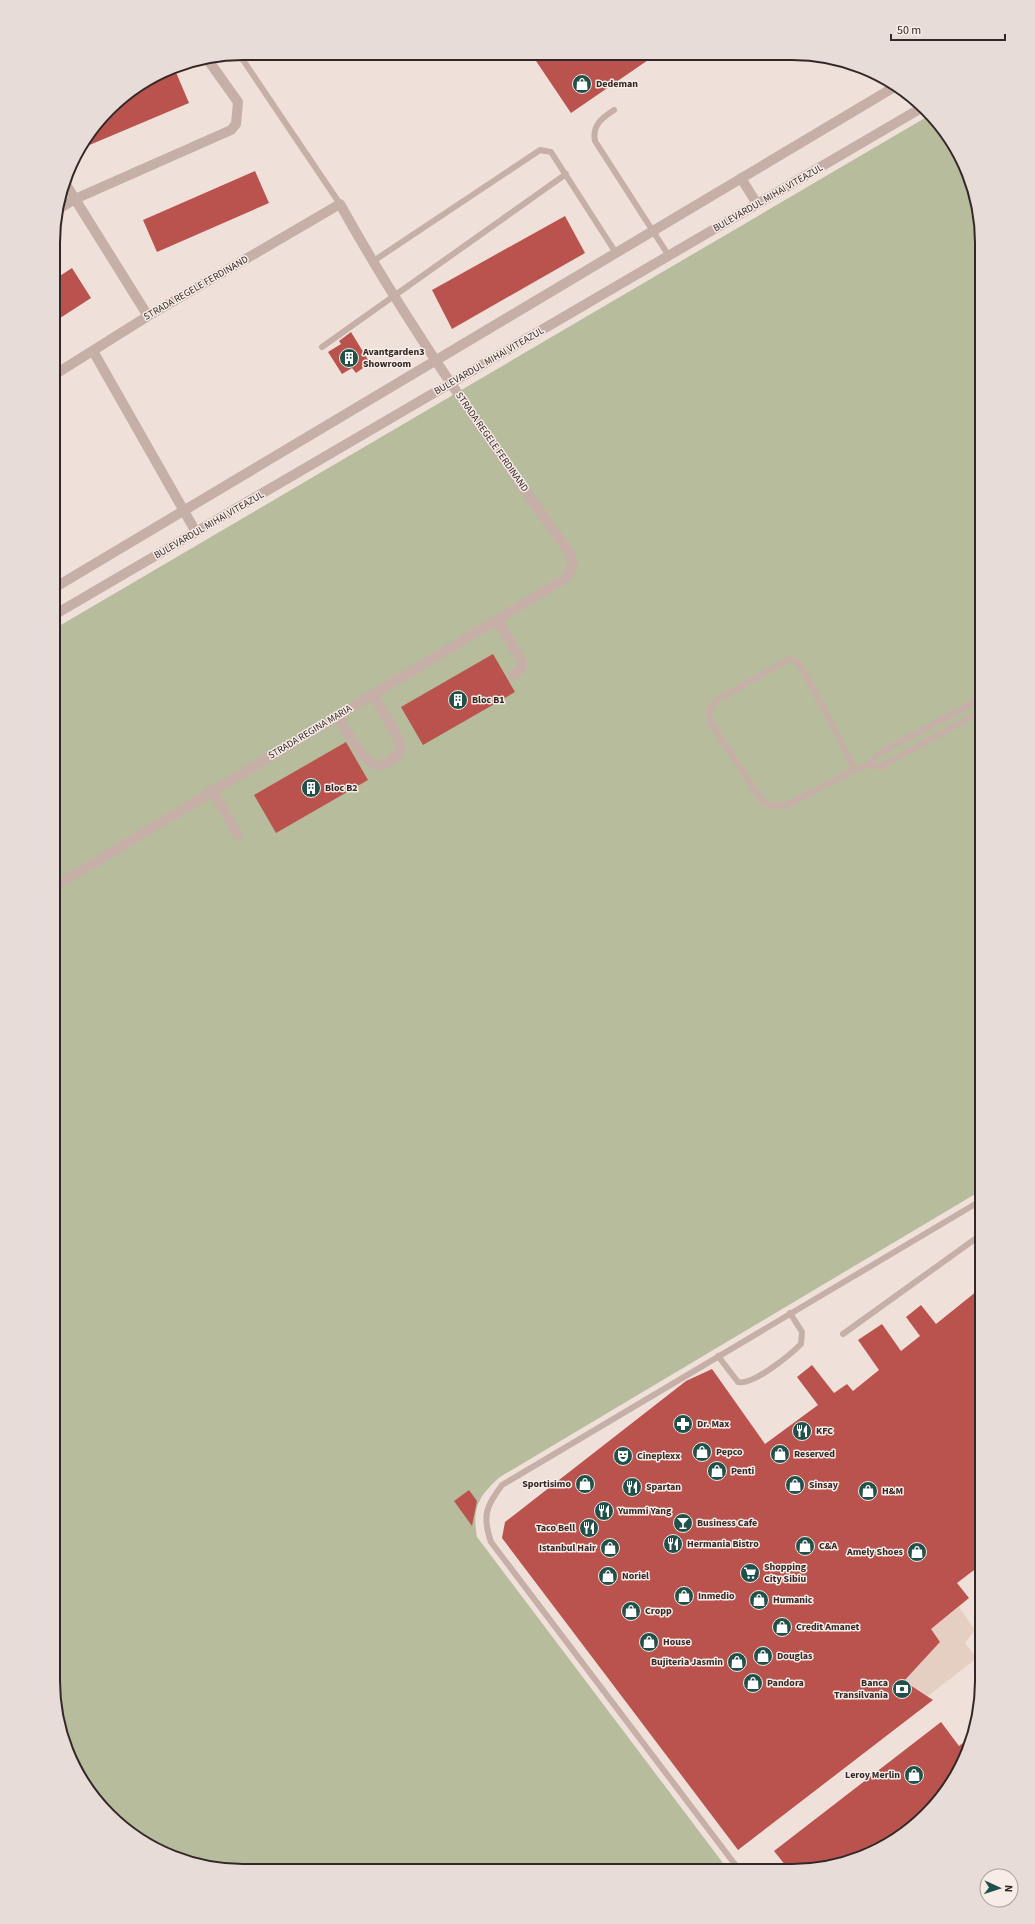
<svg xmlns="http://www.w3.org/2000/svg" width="1035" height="1924" font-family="'Source Sans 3',sans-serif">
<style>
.green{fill:#b7bc9c}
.plaza{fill:#e5cfc2}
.building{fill:#ba534d}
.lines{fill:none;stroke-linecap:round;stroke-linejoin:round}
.service{stroke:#c5afa7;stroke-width:6}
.minor{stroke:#c5afa7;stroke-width:10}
.labels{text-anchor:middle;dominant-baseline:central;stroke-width:3;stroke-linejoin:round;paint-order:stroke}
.poi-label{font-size:10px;font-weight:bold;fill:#332827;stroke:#f7ece6;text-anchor:start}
.street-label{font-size:10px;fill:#332827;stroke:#f7ece6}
.rim{fill:none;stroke:#332827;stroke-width:2}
</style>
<rect width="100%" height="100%" fill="#efe1da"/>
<path class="green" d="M930,115l20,23 22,44 10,61v947l-482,287c-22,19 -28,32 -23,60l252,334 -511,-2 -48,-13 -52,-32 -33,-37 -22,-45 -10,-61 1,-1052z"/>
<path class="plaza" d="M959,1607l16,23 -10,13 12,15 -49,38 -24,-15 36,-39 -9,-13z"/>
<path class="building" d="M532,55h10l112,1 -83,57z
M175,70l14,33 -109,46 38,-49 30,-19z
M255,171l14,32 -112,49 -14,-32z
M565,216l20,37 -133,76 -20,-39z
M72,268l19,30 -37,24 1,-43z
M351,332l19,31 -14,10 -4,-5 -10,6 -14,-22 13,-8 -2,-3z
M493,654l22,38 -92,53 -22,-38z
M346,742l22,38 -92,53 -22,-38z
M982,1287v277l-25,19 12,15 -38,31 9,13 -36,39 29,19 -195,150 -236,-312 3,-16 181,-141 26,-12 53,75 53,-39 -21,-28 15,-12 22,28 13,-9 6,7 26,-21 -21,-30 24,-16 19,27 19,-15 -14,-19 15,-12 15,19z
M469,1490l8,11 -5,25 -18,-25z
M941,1722l18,24 13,-10 -4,18 -25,43 -45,42 -45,22 -63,10 -16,-20z"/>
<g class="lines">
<path class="service" d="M239,54l101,150
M614,110c-12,8 -22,15 -19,31l74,115
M372,262l168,-112 11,2 65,101
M322,347l244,-173
M868,765l12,2 102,-56
M855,769l-52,-99 -6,-9 -10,-1 -70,40 -6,8 -2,12 53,81 10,5 15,-1 68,-36 13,-4 10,-11 104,-56
M843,1334l139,-100
M718,1356l20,26c15,4 53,-28 63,-38l1,-12 -12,-19
M740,1871l-249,-329c-9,-26 -5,-36 11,-57l480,-285"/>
<path class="minor" d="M741,178l16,26
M65,183l83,133
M57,210l18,-11 156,-69 5,-6 2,-22 -30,-42
M93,351l103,181
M54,588l842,-502
M54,615l869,-508
M497,620l25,41v7l-9,7
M337,716c8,12 26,48 41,49 5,0 11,-3 15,-6 7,-5 8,-10 6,-19l-26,-46
M212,790l26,45
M54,887l512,-309 6,-10 -1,-13c-81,-114 -163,-228 -231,-351l-192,112 -94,59"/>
</g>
<defs>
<symbol id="shop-disc" viewBox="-11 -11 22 22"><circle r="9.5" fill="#21504a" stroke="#f7ece6"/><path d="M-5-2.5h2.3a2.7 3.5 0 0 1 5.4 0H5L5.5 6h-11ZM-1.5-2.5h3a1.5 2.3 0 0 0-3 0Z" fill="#fff"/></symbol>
<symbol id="building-disc" viewBox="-11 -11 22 22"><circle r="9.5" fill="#21504a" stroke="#f7ece6"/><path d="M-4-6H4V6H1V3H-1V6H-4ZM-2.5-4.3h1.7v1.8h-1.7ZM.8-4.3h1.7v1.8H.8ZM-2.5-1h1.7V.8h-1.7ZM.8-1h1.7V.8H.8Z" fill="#fff"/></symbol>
<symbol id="pharmacy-disc" viewBox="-11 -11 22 22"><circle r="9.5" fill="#21504a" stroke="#f7ece6"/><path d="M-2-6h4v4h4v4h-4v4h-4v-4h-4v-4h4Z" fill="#fff"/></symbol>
<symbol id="restaurant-disc" viewBox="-11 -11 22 22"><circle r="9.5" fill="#21504a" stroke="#f7ece6"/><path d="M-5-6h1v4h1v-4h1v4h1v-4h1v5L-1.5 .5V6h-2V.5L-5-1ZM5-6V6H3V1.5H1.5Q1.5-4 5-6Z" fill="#fff"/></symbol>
<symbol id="theatre-disc" viewBox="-11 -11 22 22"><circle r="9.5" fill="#21504a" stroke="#f7ece6"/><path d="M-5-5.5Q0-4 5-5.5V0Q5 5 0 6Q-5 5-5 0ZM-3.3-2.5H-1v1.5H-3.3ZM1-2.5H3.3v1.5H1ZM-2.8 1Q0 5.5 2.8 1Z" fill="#fff"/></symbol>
<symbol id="bar-disc" viewBox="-11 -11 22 22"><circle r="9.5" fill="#21504a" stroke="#f7ece6"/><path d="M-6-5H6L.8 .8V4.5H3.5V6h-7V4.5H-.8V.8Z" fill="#fff"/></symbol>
<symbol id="supermarket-disc" viewBox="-11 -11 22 22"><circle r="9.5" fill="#21504a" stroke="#f7ece6"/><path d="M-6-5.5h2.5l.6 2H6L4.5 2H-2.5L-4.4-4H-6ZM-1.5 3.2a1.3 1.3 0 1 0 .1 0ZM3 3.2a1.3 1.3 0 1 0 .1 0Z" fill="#fff"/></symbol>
<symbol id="bank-disc" viewBox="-11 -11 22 22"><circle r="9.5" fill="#21504a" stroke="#f7ece6"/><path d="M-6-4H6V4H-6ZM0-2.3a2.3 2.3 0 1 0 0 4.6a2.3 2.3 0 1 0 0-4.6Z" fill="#fff"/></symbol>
</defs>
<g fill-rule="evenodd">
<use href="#shop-disc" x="571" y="73" width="22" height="22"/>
<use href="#building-disc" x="338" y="347" width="22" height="22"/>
<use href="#building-disc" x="447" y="689" width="22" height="22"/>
<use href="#building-disc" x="300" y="777" width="22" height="22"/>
<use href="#pharmacy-disc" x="672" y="1413" width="22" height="22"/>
<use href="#restaurant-disc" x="791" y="1420" width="22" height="22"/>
<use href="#shop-disc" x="691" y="1441" width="22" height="22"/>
<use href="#shop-disc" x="769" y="1443" width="22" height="22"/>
<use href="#theatre-disc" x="612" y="1445" width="22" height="22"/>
<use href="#shop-disc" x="706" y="1460" width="22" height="22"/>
<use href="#shop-disc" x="574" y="1473" width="22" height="22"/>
<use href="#shop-disc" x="784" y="1474" width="22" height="22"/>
<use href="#restaurant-disc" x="621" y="1476" width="22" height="22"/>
<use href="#shop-disc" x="857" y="1480" width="22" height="22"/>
<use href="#restaurant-disc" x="593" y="1500" width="22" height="22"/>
<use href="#bar-disc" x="672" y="1512" width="22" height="22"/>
<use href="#restaurant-disc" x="578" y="1517" width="22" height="22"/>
<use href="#restaurant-disc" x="662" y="1533" width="22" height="22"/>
<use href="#shop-disc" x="794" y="1535" width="22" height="22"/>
<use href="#shop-disc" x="599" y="1537" width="22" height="22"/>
<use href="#shop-disc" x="906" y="1541" width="22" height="22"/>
<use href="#supermarket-disc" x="739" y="1562" width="22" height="22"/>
<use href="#shop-disc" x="597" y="1565" width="22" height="22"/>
<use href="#shop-disc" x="673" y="1585" width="22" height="22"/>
<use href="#shop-disc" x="748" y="1589" width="22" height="22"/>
<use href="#shop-disc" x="620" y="1600" width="22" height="22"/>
<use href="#shop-disc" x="771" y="1616" width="22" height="22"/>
<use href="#shop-disc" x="638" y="1631" width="22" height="22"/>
<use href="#shop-disc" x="752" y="1645" width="22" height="22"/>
<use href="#shop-disc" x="726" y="1651" width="22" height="22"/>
<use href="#shop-disc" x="742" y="1672" width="22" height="22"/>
<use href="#bank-disc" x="891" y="1678" width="22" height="22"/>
<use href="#shop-disc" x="903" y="1764" width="22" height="22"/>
</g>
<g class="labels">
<g class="poi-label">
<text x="596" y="84">Dedeman</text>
<text x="363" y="352">Avantgarden3<tspan x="363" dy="12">Showroom</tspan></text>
<text x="472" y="700">Bloc B1</text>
<text x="325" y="788">Bloc B2</text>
<text x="697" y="1424">Dr. Max</text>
<text x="816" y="1431">KFC</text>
<text x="716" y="1452">Pepco</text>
<text x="794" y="1454">Reserved</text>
<text x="637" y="1456">Cineplexx</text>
<text x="731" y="1471">Penti</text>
<text x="571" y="1484" text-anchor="end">Sportisimo</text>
<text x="809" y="1485">Sinsay</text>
<text x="646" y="1487">Spartan</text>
<text x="882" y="1491">H&amp;M</text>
<text x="618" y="1511">Yummi Yang</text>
<text x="697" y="1523">Business Cafe</text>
<text x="575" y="1528" text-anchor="end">Taco Bell</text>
<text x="687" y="1544">Hermania Bistro</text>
<text x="819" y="1546">C&amp;A</text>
<text x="596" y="1548" text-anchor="end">Istanbul Hair</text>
<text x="903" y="1552" text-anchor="end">Amely Shoes</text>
<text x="764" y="1567">Shopping<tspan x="764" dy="12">City Sibiu</tspan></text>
<text x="622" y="1576">Noriel</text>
<text x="698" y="1596">Inmedio</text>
<text x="773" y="1600">Humanic</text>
<text x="645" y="1611">Cropp</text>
<text x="796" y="1627">Credit Amanet</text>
<text x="663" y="1642">House</text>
<text x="777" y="1656">Douglas</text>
<text x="723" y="1662" text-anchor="end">Bujiteria Jasmin</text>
<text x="767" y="1683">Pandora</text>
<text x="888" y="1683" text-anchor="end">Banca<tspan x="888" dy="12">Transilvania</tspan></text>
<text x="900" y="1775" text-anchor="end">Leroy Merlin</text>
</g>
<g class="street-label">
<text transform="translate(768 198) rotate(-30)">BULEVARDUL MIHAI VITEAZUL</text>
<text transform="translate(196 288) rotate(-30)">STRADA REGELE FERDINAND</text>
<text transform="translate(489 361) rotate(-30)">BULEVARDUL MIHAI VITEAZUL</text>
<text transform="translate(492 442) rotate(55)">STRADA REGELE FERDINAND</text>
<text transform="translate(209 525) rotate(-30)">BULEVARDUL MIHAI VITEAZUL</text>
<text transform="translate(310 732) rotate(-31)">STRADA REGINA MARIA</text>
</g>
</g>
<path d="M0 0H1035V1924H0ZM243 60H792A183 183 0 0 1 975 243V1681A183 183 0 0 1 792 1864H243A183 183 0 0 1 60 1681V243A183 183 0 0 1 243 60Z" fill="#e7dcd7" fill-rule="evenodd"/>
<path class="rim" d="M243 60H792A183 183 0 0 1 975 243V1681A183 183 0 0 1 792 1864H243A183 183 0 0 1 60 1681V243A183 183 0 0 1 243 60Z"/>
<g transform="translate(999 1888) rotate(93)"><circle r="19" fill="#f7ece6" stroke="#a99e9a"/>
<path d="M0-3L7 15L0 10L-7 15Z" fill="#21504a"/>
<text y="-6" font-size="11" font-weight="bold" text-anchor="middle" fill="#332827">N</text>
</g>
<path d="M891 34v6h114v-6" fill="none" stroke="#332827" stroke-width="2"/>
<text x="897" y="34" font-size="12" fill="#332827" stroke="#f7ece6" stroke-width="3" paint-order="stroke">50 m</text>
</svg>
